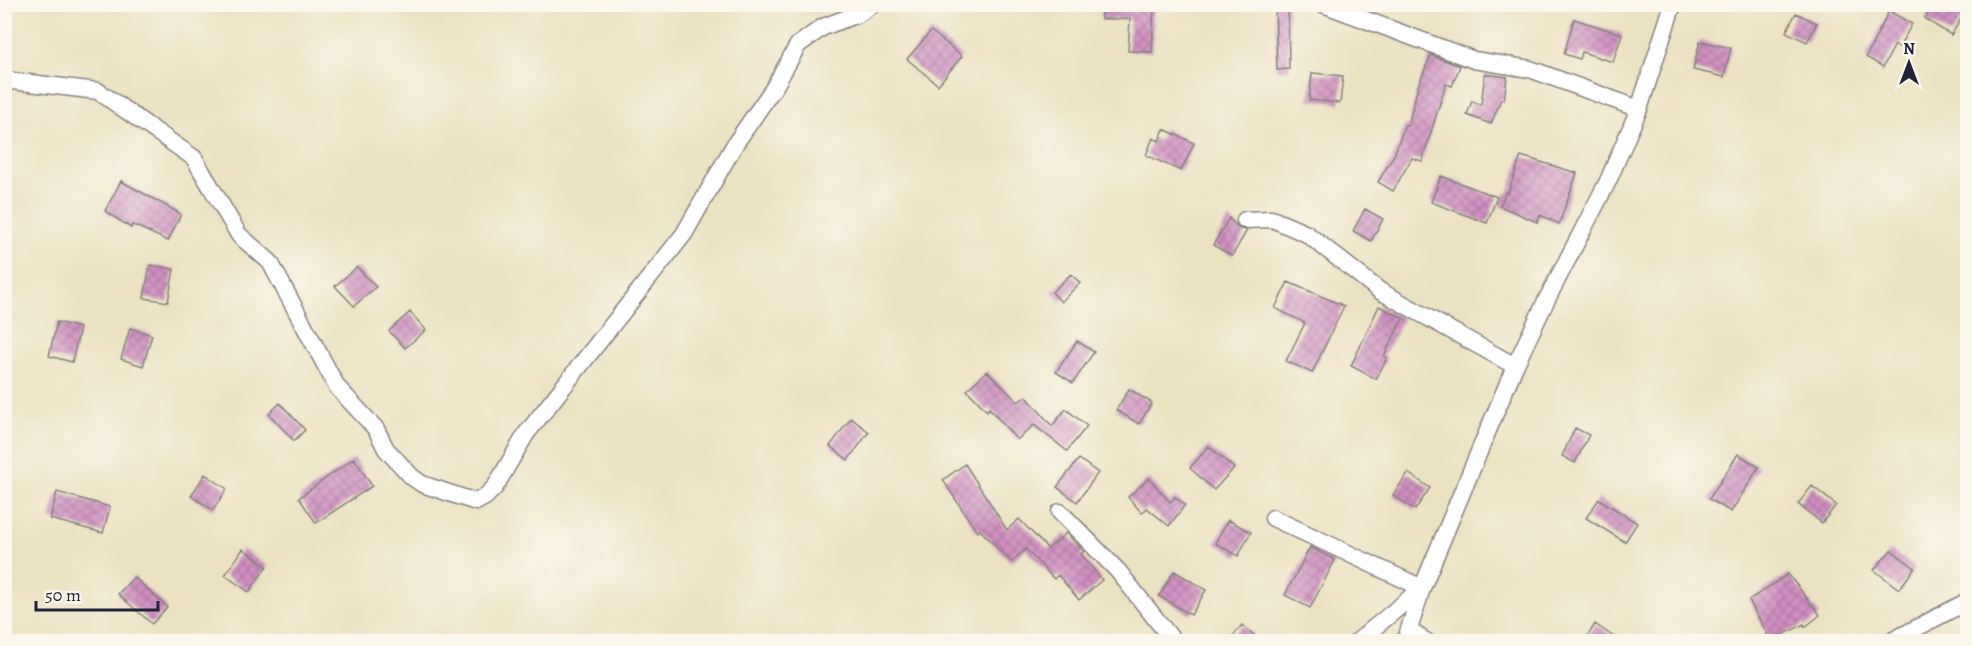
<svg xmlns="http://www.w3.org/2000/svg" width="1972" height="646" font-family="Alegreya,serif">
<style>
.building{fill:url(#building-cross-hatch)}
.lines{fill:none;stroke-linecap:round;stroke-linejoin:round}
.minor-casing{stroke:#86827e;stroke-width:19}
.minor{stroke:#fff;stroke-width:16}
</style>
<defs>
<pattern id="building-cross-hatch" width="8" height="8" patternUnits="userSpaceOnUse" patternTransform="scale(1.5)"><rect width="8" height="8" fill="#d090c2"/><path d="M0 0l8 8M0 8l8-8" fill="none" stroke="#a8759f"/></pattern>
</defs>
<rect width="100%" height="100%" fill="#fbf7ec"/>
<filter id="ink" filterUnits="userSpaceOnUse"><feTurbulence type="fractalNoise" baseFrequency=".0167" numOctaves="2"/><feDisplacementMap in="SourceGraphic" scale="12" xChannelSelector="R" yChannelSelector="G"/><feConvolveMatrix kernelMatrix="1 2 1 2 8 2 1 2 1" color-interpolation-filters="sRGB"/></filter>
<filter id="wash" filterUnits="userSpaceOnUse"><feTurbulence type="fractalNoise" baseFrequency=".008" numOctaves="4" result="noise"/><feDisplacementMap in="SourceGraphic" scale="24" xChannelSelector="R" yChannelSelector="G"/><feGaussianBlur stdDeviation="1.35" result="paint"/><feColorMatrix in="noise" values="0 0 0 0 0 0 0 0 0 0 0 0 0 0 0 0 0 1.4 0 .05"/><feComposite in="paint" operator="in"/></filter>
<g filter="url(#wash)">
<rect width="100%" height="100%" fill="#ebe2c1"/>
<g id="blocks">
<path class="building" d="M1101,4h53l-2,48 -24,-1 2,-32h-29z
M1275,4h13l1,65 -12,1z
M1934,4h18l13,9 -14,22 -26,-16z
M1889,11l23,13 -13,23 -4,-2 -12,22 -17,-10z
M1796,13l21,10 -10,19 -21,-10z
M1574,19l48,15 -9,28 -31,-10 -2,7 -16,-5z
M931,31l31,25 -24,29 -31,-26z
M1700,41l31,7 -7,29 -31,-7z
M1431,55l29,11 -8,20 -6,-2 -24,77 -10,-3 -19,33 -15,-9 16,-27 11,-30 3,1 10,-40z
M1312,73l31,3 -3,27 -31,-3z
M1485,74l22,3 -3,23 -3,-1 -10,25 -24,-9 5,-14 9,4z
M1164,129l30,14 -13,28 -35,-16 7,-17 6,3z
M1521,156l56,17 -18,51 -19,-9 -3,7 -37,-16 6,-14 2,1z
M1441,176l56,21 -10,26 -56,-21z
M121,181l60,33 -13,27 -30,-14 -6,-2 -1,3 -26,-17z
M1365,209l18,10 -12,22 -18,-10z
M1229,218l11,11 7,1 -15,26 -19,-11z
M150,265l24,4 -6,33 -24,-4z
M357,267l19,20 -22,19 -19,-20z
M1071,274l9,9 -19,19 -9,-10z
M1288,282l56,24 -32,67 -26,-12 19,-38 -30,-15z
M1379,306l24,12 -19,38 3,2 -11,21 -25,-13z
M410,312l16,18 -21,18 -16,-17z
M57,322l23,6 -8,34 -23,-6z
M130,328l22,7 -9,31 -22,-7z
M1077,341l17,11 -21,31 -17,-11z
M987,371l31,31 8,-6 26,30 14,-17 21,17 -20,25 -33,-26 -17,15 -28,-32 -2,3 -20,-21z
M1129,389l23,14 -13,21 -23,-14z
M280,403l25,27 -11,11 -25,-27z
M851,418l18,14 -21,28 -18,-14z
M1575,428l14,7 -14,28 -13,-7z
M1209,446l25,22 -20,22 -24,-22z
M1738,454l21,13 -28,45 -22,-13z
M354,458l18,28 -56,37 -17,-25z
M1079,459l19,14 -21,29 -20,-15z
M965,464l42,66 12,-11 29,30 18,-16 18,18 -3,3 21,26 -23,20 -21,-25 -4,4 -28,-30 -15,13 -31,-32 -3,2 -34,-52z
M1408,473l22,15 -15,22 -22,-15z
M205,474l22,15 -14,21 -22,-14z
M1149,478l21,24 5,-5 10,8 -16,21 -22,-18 -5,5 -14,-16z
M1812,486l24,19 -14,18 -24,-19z
M57,492l53,15 -7,26 -53,-14z
M1599,499l38,24 -12,19 -39,-24z
M1228,520l23,12 -13,24 -23,-13z
M1310,547l25,13 -25,48 -25,-13z
M243,549l24,17 -18,26 -24,-17z
M1891,550l24,18 -16,21 -25,-19z
M1174,571l32,19 -15,25 -32,-19z
M1788,574l32,41 -15,12 -1,-3 -33,17 -22,-41z
M134,577l33,30 -15,17 -34,-30z
M1595,624l26,18h-37z
M1242,625l20,17h-34z"/>
</g>
</g>
<g filter="url(#ink)">
<use href="#blocks" fill-opacity="0" stroke="#86827e" stroke-width="1.5"/>
<g class="lines">
<defs>
<path id="minor" d="M1323,4l151,56 56,9 109,40
M4,80l94,11 96,67 45,77 31,27 67,125 39,42 10,20 26,28 10,7 54,18 9,-5 10,-10 31,-53 158,-200 51,-90 40,-58 23,-41 25,-18 35,-13 15,-10
M1245,220l27,-1 35,15 73,57 135,75
M1060,512l58,59 56,71
M1273,518l149,70 -65,54
M1410,631l17,11
M1405,642l17,-54 93,-222 30,-63 63,-122 31,-72 34,-105
M1890,642l78,-41"/>
</defs>
<use href="#minor" class="minor-casing"/>
<use href="#minor" class="minor"/>
</g>
</g>
<rect width="1972" height="646" fill="none" stroke="#fbf7ec" stroke-width="24"/>
<g transform="translate(1909 63)" stroke="#fbf7ec" stroke-width="4.5" paint-order="stroke">
<path d="M0-4.5L10 22L0 15L-10 22Z" fill="#22223b"/>
<text y="-9" font-size="16" font-weight="bold" text-anchor="middle" fill="#22223b">N</text>
</g>
<path d="M36 601v9h122v-9" fill="none" stroke="#22223b" stroke-width="3"/>
<text x="45" y="601" font-size="18" fill="#22223b" stroke="#fbf7ec" stroke-width="4.5" paint-order="stroke">50 m</text>
</svg>
